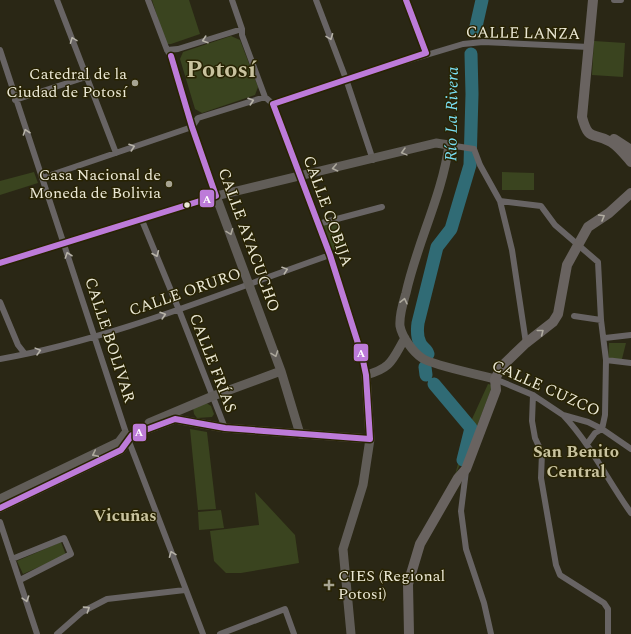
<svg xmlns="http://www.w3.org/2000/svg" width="631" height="634" font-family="Spectral,serif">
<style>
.green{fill:#3a441f}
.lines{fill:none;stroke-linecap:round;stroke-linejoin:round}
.river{stroke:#306b75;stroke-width:13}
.street{stroke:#686464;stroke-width:6}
.secondary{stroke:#615d58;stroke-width:9}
.primary{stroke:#696360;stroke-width:10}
.bus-1-casing{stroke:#282303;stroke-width:9}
.bus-1{stroke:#bd7bd9;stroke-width:6}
.oneway{stroke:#b7b3a8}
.oneway2{stroke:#ada99d}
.oneway3{stroke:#b0aca0}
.poi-dot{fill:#a7a492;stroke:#282303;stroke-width:1.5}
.bus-dot{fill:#ebe8d5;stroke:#282303;stroke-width:1.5}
.labels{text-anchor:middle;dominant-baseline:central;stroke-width:3;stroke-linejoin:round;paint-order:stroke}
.street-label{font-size:16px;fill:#ebe8d5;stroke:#282303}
.poi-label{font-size:16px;fill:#ebe8d5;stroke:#282303;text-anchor:end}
.water-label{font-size:17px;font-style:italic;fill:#7adff4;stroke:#282303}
.neighbourhood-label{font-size:17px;font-weight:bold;fill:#c9c39f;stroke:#282303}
.town-label{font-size:24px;font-weight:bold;fill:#c9c39f;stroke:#282303}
.line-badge{stroke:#282303;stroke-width:1.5}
.badge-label{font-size:11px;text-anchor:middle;font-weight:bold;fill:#fff}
</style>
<rect width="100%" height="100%" fill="#2a2715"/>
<path class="green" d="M152,0h37l11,34 -29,10h-5z
M231,36l9,4 18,47 -3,8 -53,18 -7,-4 -15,-50 3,-7z
M594,41l31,2 -2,34 -31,-2z
M34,172l4,11 -38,12v-14z
M502,172l32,1v17h-32z
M336,218l9,28 -13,4 -11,-27z
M609,343h17l-5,20 -13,-1z
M488,384l4,1 -2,7 -19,50 -16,33 12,-45z
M205,402l6,4 3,8 -2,3 -15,1 -3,-4 -1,-6z
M190,429l17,3 9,77 -18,1z
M255,492l40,43 4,28 -58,10h-15l-12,-12 -4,-30 49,-6z
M221,510l3,18 -25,2 -1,-18z
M61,542l5,13 -43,19 -6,-13z"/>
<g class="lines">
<path class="river" d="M475,31l7,-31
M428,354c-1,-5 -6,-6 -8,-11 -3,-6 -3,-13 -2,-20l19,-76 14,-18 19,-64 2,-71 -1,-40
M425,367l1,8
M434,384l37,44 -8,32"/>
<path class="street" d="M57,0l59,153
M232,0l10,29v6l23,62 8,7c34,89 71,178 93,271
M316,0l30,79 27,81
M406,0l20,53
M614,0h7
M0,50l128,389 75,195
M167,50l11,-1 64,-20
M15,100l71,-23
M273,104l73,-25 117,-35 20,-2 106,5
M449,145l25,4 6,16 20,36 41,5 14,19 43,37 3,58 5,40 -1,55 -3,14 -7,4 -8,11
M42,178l150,-51 6,-9 67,-21
M500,201l12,49 14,93
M141,218l38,92 46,118
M318,224l64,-17
M0,263l64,-21 152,-46 -24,-69 -21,-71 -4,-6 -19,-50
M0,302l18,43 7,9
M574,316l27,4
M605,338l26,-3
M0,359c113,-20 221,-66 330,-104
M606,360l25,3
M495,379l38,16 30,20 25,7 14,7 29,20
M533,395l-1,26 3,17 7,15 -1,25 15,87 4,10 44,28 4,6v25
M564,416c27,29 44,65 67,97
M466,471l-5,40 5,38 18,54 7,31
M0,522l37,112
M12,559l52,-21 7,16 -51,26
M57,634l25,-22 25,-13 78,-9
M220,634l65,-25 9,25"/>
<path class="secondary" d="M149,423l64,-27 68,-25
M300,434l-19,-63 -65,-175 220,-53 13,2c-7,51 -32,98 -43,148 -3,10 -7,22 -6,33 2,11 13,26 22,32 9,7 59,17 73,21
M0,499l119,-57 6,-8
M0,508l121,-58 11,-15 43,-16 50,9 145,11
M351,634l-8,-85 20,-64 7,-46 -4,-64c26,-7 26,-15 39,-37"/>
<path class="primary" d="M593,0l-11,117c7,26 11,14 29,25 8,5 14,13 20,20
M614,139l17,11
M409,634l-1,-50 12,-40 38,-66 8,-9 30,-79 -1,-11 7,-13 24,-23 27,-21 5,-8 9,-49 21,-38 21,-14 22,-20"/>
<defs>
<path id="bus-1" d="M0,263l216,-67 -24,-69 -21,-71
M0,508l121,-58 11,-15 43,-16 50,9 145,11 -4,-64 -4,-19 -32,-101 -57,-151 153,-51 -20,-53"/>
</defs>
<use href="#bus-1" class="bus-1-casing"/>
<use href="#bus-1" class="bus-1"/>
</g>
<defs><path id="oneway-chevron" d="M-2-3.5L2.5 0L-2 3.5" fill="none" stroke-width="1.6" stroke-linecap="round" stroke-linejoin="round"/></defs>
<g class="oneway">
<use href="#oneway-chevron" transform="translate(330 37) rotate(69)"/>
<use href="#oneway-chevron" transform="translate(73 40) rotate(-111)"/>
<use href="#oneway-chevron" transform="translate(205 40) rotate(162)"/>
<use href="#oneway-chevron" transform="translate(251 101) rotate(-18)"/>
<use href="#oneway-chevron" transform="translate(26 132) rotate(-109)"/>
<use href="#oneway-chevron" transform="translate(132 147) rotate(-19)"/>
<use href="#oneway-chevron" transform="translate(156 254) rotate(67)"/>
<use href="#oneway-chevron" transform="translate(68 255) rotate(-109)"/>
<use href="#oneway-chevron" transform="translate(285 270) rotate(-19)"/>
<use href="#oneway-chevron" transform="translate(163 315) rotate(-17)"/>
<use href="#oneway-chevron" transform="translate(38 351) rotate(-15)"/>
<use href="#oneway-chevron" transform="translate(172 554) rotate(-111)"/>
<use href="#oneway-chevron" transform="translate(26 599) rotate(72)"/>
<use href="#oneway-chevron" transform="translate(87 609) rotate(-33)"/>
</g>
<g class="oneway2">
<use href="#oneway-chevron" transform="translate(404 152) rotate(165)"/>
<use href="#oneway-chevron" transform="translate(335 168) rotate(168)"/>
<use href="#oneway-chevron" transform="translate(230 232) rotate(69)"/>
<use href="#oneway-chevron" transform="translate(404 301) rotate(-77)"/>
<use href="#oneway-chevron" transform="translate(275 354) rotate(70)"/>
<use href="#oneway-chevron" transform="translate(95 454) rotate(154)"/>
</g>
<g class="oneway3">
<use href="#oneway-chevron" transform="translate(602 217) rotate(-30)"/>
<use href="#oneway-chevron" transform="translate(541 332) rotate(-38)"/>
</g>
<g class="poi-dot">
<circle cx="135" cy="83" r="4"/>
<circle cx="169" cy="184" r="4"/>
<path d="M327 579h4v4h4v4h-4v4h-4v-4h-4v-4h4z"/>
</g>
<circle class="bus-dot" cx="187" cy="205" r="3.5"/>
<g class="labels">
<g class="street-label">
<text transform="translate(523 33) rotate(1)">CALLE LANZA</text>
<text transform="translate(328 211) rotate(70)">CALLE COBIJA</text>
<text transform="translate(249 240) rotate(70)">CALLE AYACUCHO</text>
<text transform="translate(185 292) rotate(-19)">CALLE ORURO</text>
<text transform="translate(110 340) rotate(72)">CALLE BOLIVAR</text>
<text transform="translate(213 363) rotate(69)">CALLE FRÍAS</text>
<text transform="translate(546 388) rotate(24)">CALLE CUZCO</text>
</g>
<g class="poi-label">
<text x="127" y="74">Catedral de la<tspan x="127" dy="18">Ciudad de Potosí</tspan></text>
<text x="161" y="175">Casa Nacional de<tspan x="161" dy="18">Moneda de Bolivia</tspan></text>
<text x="338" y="576" text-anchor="start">CIES (Regional<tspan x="338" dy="18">Potosi)</tspan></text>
</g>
<g class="water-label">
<text transform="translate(452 114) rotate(-89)">Río La Rivera</text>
</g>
<g class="neighbourhood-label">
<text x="576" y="452">San Benito<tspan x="576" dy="20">Central</tspan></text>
<text x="125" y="516">Vicuñas</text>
</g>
<g class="town-label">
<text x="221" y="70">Potosí</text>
</g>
</g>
<g class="line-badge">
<rect x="199" y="189" width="16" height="19" rx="4" fill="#bd7bd9"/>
<rect x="353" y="343" width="16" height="19" rx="4" fill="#bd7bd9"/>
<rect x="132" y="423" width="15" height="19" rx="4" fill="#bd7bd9"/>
</g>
<g class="badge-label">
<text x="207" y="203">A</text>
<text x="361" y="357">A</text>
<text x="139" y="436">A</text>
</g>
</svg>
